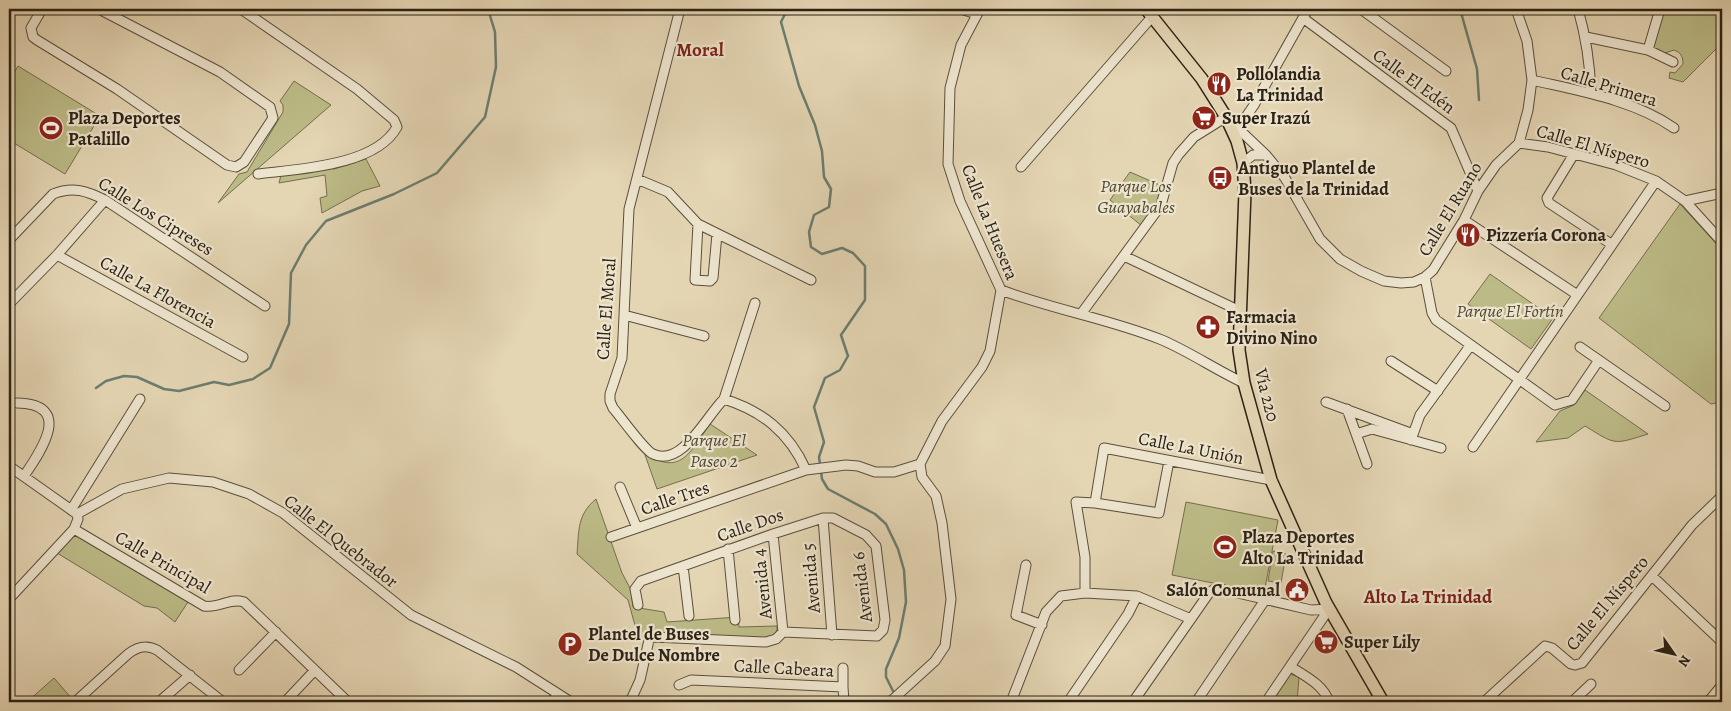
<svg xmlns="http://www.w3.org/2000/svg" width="1731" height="711" font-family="Alegreya,serif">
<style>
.green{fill:#bcbb87;stroke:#746e4e}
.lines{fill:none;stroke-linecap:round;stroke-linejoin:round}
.stream{stroke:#6b7d70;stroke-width:2.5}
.minor-casing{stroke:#5a4f3c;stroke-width:11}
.major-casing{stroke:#2c2215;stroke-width:14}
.minor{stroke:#ede4ce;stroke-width:9}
.major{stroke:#e4d5b3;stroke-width:11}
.labels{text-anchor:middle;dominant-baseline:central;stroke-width:4.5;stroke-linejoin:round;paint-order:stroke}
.poi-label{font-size:18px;font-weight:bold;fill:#2c2215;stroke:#ede4ce;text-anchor:start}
.street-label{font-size:18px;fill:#2c2215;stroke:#ede4ce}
.park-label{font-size:18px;font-style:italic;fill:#504832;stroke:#ede4ce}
.neighbourhood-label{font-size:19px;font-weight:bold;fill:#7a1f14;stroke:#ede4ce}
</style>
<rect width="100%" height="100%" fill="#e4d5b3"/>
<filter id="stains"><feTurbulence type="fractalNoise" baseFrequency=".004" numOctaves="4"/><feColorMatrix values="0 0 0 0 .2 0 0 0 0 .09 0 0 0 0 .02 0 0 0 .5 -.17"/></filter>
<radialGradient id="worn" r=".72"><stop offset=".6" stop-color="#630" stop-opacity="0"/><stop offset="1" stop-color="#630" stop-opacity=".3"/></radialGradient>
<path class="green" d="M1664,9h58v34l-39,39 -14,-4 1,-6 5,1 8,-9c0,-8 -2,-11 -9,-14l-9,3 -12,-5z
M18,66l82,50 -35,58 -56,-34v-59z
M294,81l37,24 -113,98 21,-29 8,-2 36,-60v-7l-3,-4z
M366,159l14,27 -18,5 -40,22 -2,-15 7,-2 -2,-21 -46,8 2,-8 47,-8 6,2z
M1130,172l32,14 -3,14 -17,26 -32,-26z
M1680,204l42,46v152l-11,2 -112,-86z
M1490,274l63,44 -22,31 -63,-45z
M1585,390l63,44c-35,11 -32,11 -63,-8l-17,12 -32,4 24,-31 14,-6z
M710,424l47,31 -100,34 -13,-37c36,26 46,0 66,-28z
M596,499l26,74 9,17 2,17 31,5 3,10 71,-5 1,10 38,-1c1,10 -5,11 -13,14l-116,-6 -9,6 -11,-40 -51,-46c2,-24 0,-39 19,-55z
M1186,502l92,18 -14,73 -92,-18z
M75,535l113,67 -13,20 -18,-14 -13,-2 -87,-53z
M1273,551l13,3 -5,29 -13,-2z
M1290,674l9,3 -2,25h-26z
M54,678l18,21 -5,3h-40z"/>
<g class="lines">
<path class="stream" d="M830,9l-9,4 -36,1 -4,8 18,64 16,39 7,26 2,26 7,12 -2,18 -15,8 -5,17 2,15 11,7 20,-6 11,5 12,13v34l-24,35 7,21 -8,14 -15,8 -11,29 10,35 -5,15 3,22 6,10 47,25 11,10 12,25 6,21 2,32 -7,36 -13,31v8l9,18
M1460,9l17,60 2,31
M96,388l10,-7 18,-5 13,1 27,12 15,2 35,-9 15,3 24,-6 17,-11 19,-44 2,-51 15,-28 20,-24 68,-27 43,-21 48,-56 11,-50 -1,-35 -7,-23"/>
<defs>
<path id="minor" d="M42,9l-11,19 2,9 4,3 80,49 110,76 9,2 8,-5 29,-44 -3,-11 -50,-35 -121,-63
M241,9l116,80 37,31 3,7c-21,39 -99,42 -139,47
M680,9l-51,200 -7,149 -12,36v7l3,7c8,9 31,42 40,46 29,14 54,-39 71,-55 38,12 65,33 82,71l40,-5 12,1 17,6h19l26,-8
M960,9l17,5
M1361,9l85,62
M1578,9c8,28 12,55 13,84
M1303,18l148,110 27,63
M1586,37l62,13 25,12
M1648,50l12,-41
M1532,80c47,11 102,20 142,48
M1239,127l15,-22 54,-96
M1519,143l29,4 68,18 40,16 29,20 37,41
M1574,154l-27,44 2,5 62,41
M1243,163l10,-8h13
M1021,167l130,-149
M637,179l31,13 30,32 113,56
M1685,201l37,-8
M1464,220l112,74
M698,224l-3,56 15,1 3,-3 4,-44
M9,240l44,-46c20,-8 34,-3 52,6l160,106
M57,255l186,102
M1124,256l116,55
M1425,277l7,36 4,7 119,85 17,-5 27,-40
M1001,290c53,20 109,29 161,50 28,12 54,30 82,43
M9,304l48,-49 48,-55
M1081,314l80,-109 12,-42 6,-9 15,-17 32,-20 40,38 19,23 35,61 20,20 21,12 23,10 17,2 13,-1 11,-5 8,-7 31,-50 14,-29 18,-26 23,-22 9,-33 4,-30 -5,-39 -11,-32
M624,315l80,21
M1580,347l85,59
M1391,361l47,30
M724,399l31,-96
M1326,402l87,32
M17,403c57,1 24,48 7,73
M1347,409l20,55
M1356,434l16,-5 69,19
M1411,440l9,-25 50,-69
M1473,447l183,-266
M9,466l68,48 1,5 -4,10 -65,70
M620,487l17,41
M1095,503l64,10 10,-52
M71,510l69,-111
M77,514l45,-25 47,-11 44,4 36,12 34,19 128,102 105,52 55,35
M823,518l9,117
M74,529l130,77c14,3 27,-9 40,-4l104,100
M773,534l10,98
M611,537l195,-67
M728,549l7,71
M1026,565l-10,50 26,10
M683,566l6,50
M1652,576l70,66
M1085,593v-36l-9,-55 19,1 9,-55 167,32
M1291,667c14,9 33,18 38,35
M239,670l37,-38
M679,685l12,-5 152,7 1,15
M843,687v-19
M75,702l53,-48c9,-7 18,-10 29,-4l66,52
M159,702l31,-27
M285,702l30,-32
M550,702l9,-7
M630,702l10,-22 9,-40 4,-3 113,5 10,-3 7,-7 94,4 6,-6 2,-10 -9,-74 -10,-11 -33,-17h-10l-50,16 -132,47 -6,8 3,16
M890,702l45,-41 10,-15 6,-47 -9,-76 -6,-27 -14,-19 -2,-13 22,-43 40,-54 8,-16 11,-61 -41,-89 -12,-37 2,-76 11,-43 19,-36
M1011,702l35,-90 15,-16 24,-3 52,3 54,23
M1068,702l60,-88 9,-18
M1133,702l76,-109 7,-5 95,22 18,-1
M1196,702l69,-102
M1266,702l63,-93
M1484,702l61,-56 7,2 19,16 4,1 7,-2 110,-138 30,-29
M1572,702l19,-18
M1708,702l14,-17"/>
<path id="major" d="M1146,9l56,70 24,38 11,24 6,22 2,29 -6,158 5,33 27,97 55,123 57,99"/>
</defs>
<use href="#minor" class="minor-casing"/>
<use href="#major" class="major-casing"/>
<use href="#minor" class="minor"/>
<use href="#major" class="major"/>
</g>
<defs>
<symbol id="restaurant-disc" viewBox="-11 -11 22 22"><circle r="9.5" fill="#8f2418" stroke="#ede4ce"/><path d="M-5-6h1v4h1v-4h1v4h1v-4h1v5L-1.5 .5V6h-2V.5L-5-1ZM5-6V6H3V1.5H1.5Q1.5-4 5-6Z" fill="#fff"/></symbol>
<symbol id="supermarket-disc" viewBox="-11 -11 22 22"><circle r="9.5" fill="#8f2418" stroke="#ede4ce"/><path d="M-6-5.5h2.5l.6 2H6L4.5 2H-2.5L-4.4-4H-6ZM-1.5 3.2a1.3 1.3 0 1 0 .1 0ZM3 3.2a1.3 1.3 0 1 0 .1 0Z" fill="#fff"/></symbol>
<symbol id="stadium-disc" viewBox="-11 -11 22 22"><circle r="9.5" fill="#8f2418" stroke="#ede4ce"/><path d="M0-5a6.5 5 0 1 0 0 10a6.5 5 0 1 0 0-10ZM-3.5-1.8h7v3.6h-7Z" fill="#fff"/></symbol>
<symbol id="bus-disc" viewBox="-11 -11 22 22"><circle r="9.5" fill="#8f2418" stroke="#ede4ce"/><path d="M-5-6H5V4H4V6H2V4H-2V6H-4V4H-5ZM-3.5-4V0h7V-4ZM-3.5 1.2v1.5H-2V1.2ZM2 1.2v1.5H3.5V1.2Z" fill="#fff"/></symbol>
<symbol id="pharmacy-disc" viewBox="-11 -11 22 22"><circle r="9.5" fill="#8f2418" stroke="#ede4ce"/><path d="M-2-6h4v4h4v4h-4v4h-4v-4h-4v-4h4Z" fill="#fff"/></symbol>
<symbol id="civic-disc" viewBox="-11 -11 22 22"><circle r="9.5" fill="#8f2418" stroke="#ede4ce"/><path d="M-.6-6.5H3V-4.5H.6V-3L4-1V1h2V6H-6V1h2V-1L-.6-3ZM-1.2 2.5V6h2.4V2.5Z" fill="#fff"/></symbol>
<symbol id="parking-disc" viewBox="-11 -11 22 22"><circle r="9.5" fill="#8f2418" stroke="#ede4ce"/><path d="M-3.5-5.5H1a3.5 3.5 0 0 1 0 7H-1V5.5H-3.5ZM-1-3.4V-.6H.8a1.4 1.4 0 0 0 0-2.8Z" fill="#fff"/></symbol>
</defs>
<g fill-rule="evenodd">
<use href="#restaurant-disc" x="1205" y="70" width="28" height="28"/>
<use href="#supermarket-disc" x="1190" y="104" width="28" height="28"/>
<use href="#stadium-disc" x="37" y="114" width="28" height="28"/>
<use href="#bus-disc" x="1206" y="164" width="28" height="28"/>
<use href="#restaurant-disc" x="1454" y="221" width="28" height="28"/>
<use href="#pharmacy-disc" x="1194" y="313" width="28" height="28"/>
<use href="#stadium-disc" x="1211" y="533" width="28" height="28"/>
<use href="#civic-disc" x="1283" y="576" width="28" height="28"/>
<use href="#supermarket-disc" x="1312" y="628" width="28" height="28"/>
<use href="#parking-disc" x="556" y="630" width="28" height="28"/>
</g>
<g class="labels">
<g class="poi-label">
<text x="1236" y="74">Pollolandia<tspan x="1236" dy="21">La Trinidad</tspan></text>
<text x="68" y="118">Plaza Deportes<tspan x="68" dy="21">Patalillo</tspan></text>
<text x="1222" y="118">Super Irazú</text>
<text x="1238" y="168">Antiguo Plantel de<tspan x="1238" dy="21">Buses de la Trinidad</tspan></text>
<text x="1486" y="235">Pizzería Corona</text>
<text x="1226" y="317">Farmacia<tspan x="1226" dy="21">Divino Nino</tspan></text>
<text x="1242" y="537">Plaza Deportes<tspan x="1242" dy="21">Alto La Trinidad</tspan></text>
<text x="1280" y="590" text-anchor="end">Salón Comunal</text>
<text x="588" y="634">Plantel de Buses<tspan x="588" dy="21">De Dulce Nombre</tspan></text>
<text x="1344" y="642">Super Lily</text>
</g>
<g class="street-label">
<text transform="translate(1414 81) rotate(36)">Calle El Edén</text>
<text transform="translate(1609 86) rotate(17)">Calle Primera</text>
<text transform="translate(1593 146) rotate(16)">Calle El Níspero</text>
<text transform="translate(1450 209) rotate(-59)">Calle El Ruano</text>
<text transform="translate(156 216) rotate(32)">Calle Los Cipreses</text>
<text transform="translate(990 222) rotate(68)">Calle La Huesera</text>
<text transform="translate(158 292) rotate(29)">Calle La Florencia</text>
<text transform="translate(606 309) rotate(-86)">Calle El Moral</text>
<text transform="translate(1267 395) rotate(76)">Vía 220</text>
<text transform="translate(1191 448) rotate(11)">Calle La Unión</text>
<text transform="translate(675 498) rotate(-19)">Calle Tres</text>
<text transform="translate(750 525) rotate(-19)">Calle Dos</text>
<text transform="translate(341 541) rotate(38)">Calle El Quebrador</text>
<text transform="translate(163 562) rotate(30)">Calle Principal</text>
<text transform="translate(811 578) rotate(-95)">Avenida 5</text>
<text transform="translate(762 584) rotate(-96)">Avenida 4</text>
<text transform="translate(862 587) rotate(-97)">Avenida 6</text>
<text transform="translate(1607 603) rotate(-50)">Calle El Níspero</text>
<text transform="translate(784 668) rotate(3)">Calle Cabeara</text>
</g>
<g class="park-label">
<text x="1136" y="186">Parque Los<tspan x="1136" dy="21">Guayabales</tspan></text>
<text x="1510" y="311">Parque El Fortín</text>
<text x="714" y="440">Parque El<tspan x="714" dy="21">Paseo 2</tspan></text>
</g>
<g class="neighbourhood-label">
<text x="700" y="50">Moral</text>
<text x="1428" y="597">Alto La Trinidad</text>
</g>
</g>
<rect width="1731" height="711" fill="none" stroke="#e4d5b3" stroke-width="30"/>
<rect x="10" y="10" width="1711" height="691" fill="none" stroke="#2c2215" stroke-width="2.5"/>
<rect x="15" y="15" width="1701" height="681" fill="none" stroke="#2c2215"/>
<g transform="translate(1674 654) rotate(124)" stroke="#ede4ce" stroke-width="4" paint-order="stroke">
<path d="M0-4L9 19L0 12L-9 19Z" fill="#2c2215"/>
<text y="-8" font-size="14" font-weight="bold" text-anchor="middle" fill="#2c2215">N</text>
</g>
<rect width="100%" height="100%" filter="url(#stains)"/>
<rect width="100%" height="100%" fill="url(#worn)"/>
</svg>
